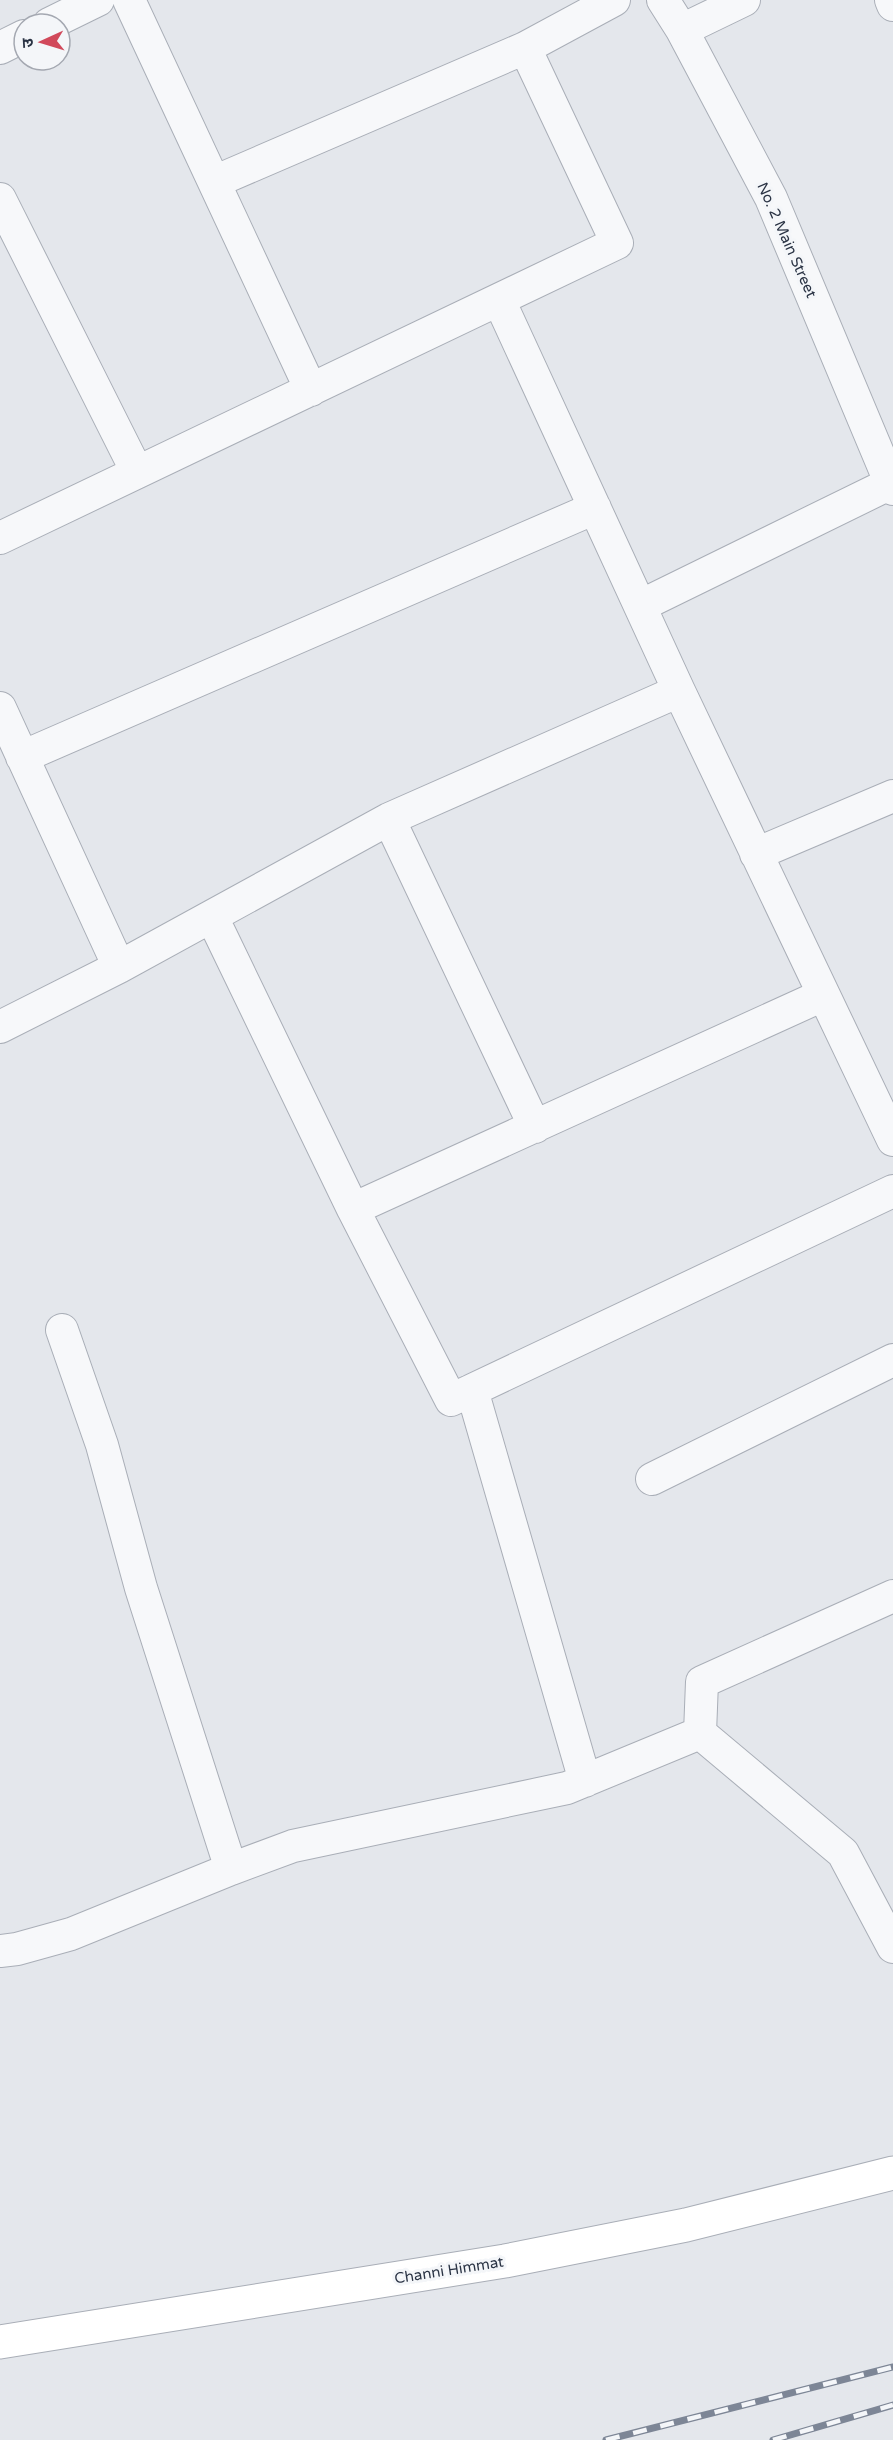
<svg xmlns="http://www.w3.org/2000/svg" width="893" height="2440" font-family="'Varela Round','Noto Sans Devanagari',sans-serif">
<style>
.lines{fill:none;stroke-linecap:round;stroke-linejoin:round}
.street-casing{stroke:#a9aeb7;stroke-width:34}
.secondary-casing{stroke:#a9aeb7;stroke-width:35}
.street{stroke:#f7f8fa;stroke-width:32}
.secondary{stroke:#fff;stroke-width:33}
.rail-casing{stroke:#7d8696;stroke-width:7}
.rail{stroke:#f4f6f9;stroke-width:4.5;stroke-dasharray:14;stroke-linecap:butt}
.labels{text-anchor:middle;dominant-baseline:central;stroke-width:6;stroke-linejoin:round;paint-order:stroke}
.street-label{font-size:15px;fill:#2b3445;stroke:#f4f6f9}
</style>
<rect width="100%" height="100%" fill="#e4e7ec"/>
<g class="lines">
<defs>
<path id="street" d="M129,0l182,390
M663,0l19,30 89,168 122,291
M891,0l2,5
M49,24l49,-24
M682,30l62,-30
M0,48l24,-12
M214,182l311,-134
M0,199l137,273
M499,300l180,391
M0,538l617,-295 -92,-195 89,-48
M640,606l251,-123
M0,708l119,259
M22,757l573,-249
M389,819l146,308
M756,854l137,-58
M212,917l141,292 98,191 442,-209
M0,1027l119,-60 270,-148 290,-128 214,449
M353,1209l470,-214
M62,1330l40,115 39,143 90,281
M472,1390l113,391
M652,1479l241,-119
M893,1596l-191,86 -2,51 143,120 50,94
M0,1951l17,-2 54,-15 160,-65 62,-23 274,-58 133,-55"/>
<path id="secondary" d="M0,2342l505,-81 181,-36 207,-52"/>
</defs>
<use href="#street" class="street-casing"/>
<use href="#secondary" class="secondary-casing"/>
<use href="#street" class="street"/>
<use href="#secondary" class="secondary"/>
<defs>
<path id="rail" d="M606,2440l287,-73
M773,2440l120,-35"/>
</defs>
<use href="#rail" class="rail-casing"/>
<use href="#rail" class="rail"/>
</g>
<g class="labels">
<g class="street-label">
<text transform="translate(787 240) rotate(66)">No. 2 Main Street</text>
<text transform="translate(449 2270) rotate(-9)">Channi Himmat</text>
</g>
</g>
<g transform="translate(42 42) rotate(266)"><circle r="28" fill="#f4f6f9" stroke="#a4a8b1" stroke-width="1.5"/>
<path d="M0-4.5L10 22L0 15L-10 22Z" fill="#d1495b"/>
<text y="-9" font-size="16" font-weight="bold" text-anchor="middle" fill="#2b3445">उ</text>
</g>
</svg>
